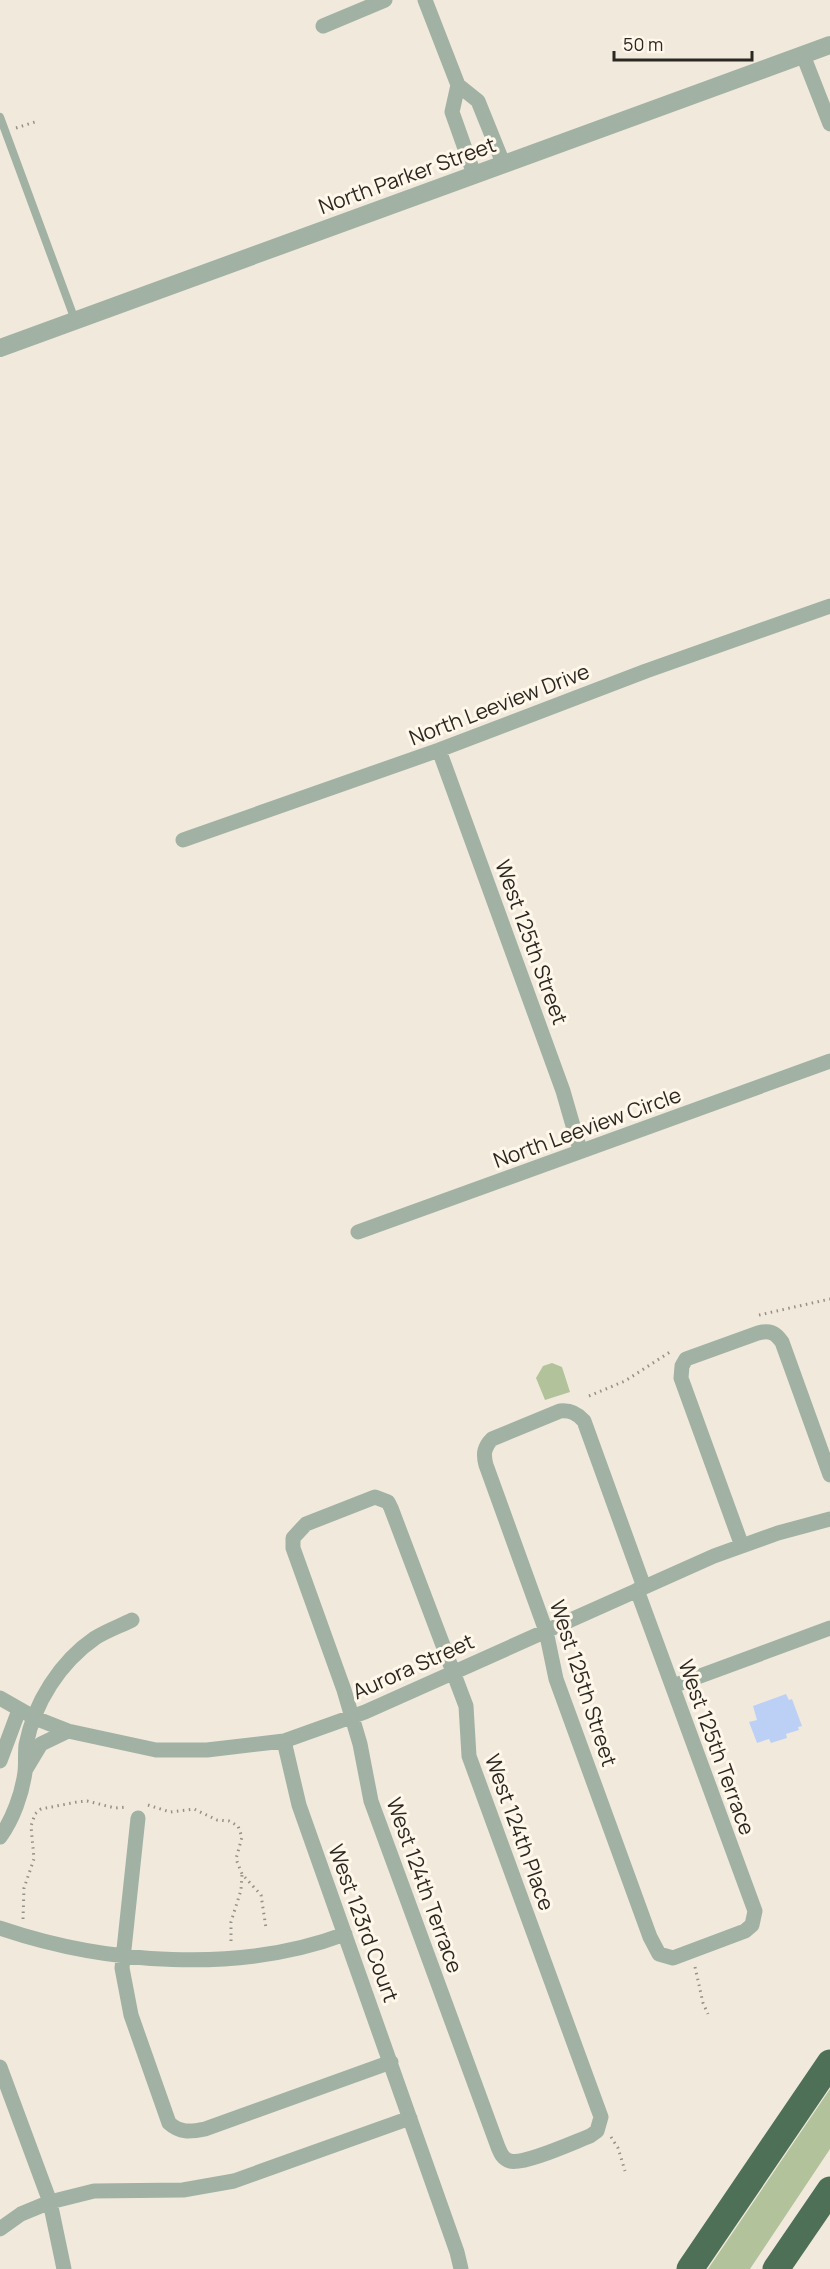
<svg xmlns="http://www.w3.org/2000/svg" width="830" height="2269" font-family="Manrope,sans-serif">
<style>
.green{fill:#b2c29a}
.water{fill:#bcd0f6}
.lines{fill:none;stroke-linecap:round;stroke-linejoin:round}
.path{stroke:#969187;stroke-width:3;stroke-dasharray:1.5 4.5;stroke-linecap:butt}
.service{stroke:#a1b2a5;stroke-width:8}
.minor{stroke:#a1b2a5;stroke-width:15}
.tertiary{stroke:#a1b2a5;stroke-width:18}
.motorway{stroke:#4d7057;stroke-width:27}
.labels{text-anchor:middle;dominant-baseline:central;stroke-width:6;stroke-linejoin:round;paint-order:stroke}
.street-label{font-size:21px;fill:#2b2823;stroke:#fff7e9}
</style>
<rect width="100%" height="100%" fill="#f1eadc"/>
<path class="green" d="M552,1363l10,4 8,25 -25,8 -9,-22 7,-12z
M830,2089v60l-80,120h-42z"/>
<path class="water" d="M786,1694l3,6 3,-1 10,27 -4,1 1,3 -13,4 1,4 -16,5 -2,-4 -12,4 -8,-21 8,-2 -4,-14z"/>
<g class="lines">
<path class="path" d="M16,128l22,-7
M759,1315l71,-16
M589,1396l36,-15 45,-29
M148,1805l22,7 24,-3 23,11 12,1 9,5 4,11 -6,22 6,15 19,21 5,33
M23,1919l1,-31 10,-29 -3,-33 4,-12 6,-5 36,-7 10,-1 28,7 12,-1
M231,1941v-19l10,-32 1,-15
M695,1967l8,36 5,11
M611,2137l7,11 7,23"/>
<path class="service" d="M0,117l75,203"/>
<path class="minor" d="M425,0l33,85 20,16 25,62
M323,26l62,-26
M803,55l27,69
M458,85l-6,27 22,62
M439,750l124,341 17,59
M183,840l256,-90 207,-79 184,-65
M358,1232l472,-171
M375,1497l13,5 3,6 75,198 3,50 132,361 -4,14 -7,5c-16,6 -66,29 -80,25 -7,-2 -9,-7 -12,-14l-127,-346 -11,-57 -16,-54 -51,-142v-10l13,-14z
M742,1546l-61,-168 1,-12 4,-7 72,-26c11,-3 17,-1 24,9l48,133
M637,1590l118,321 -3,14 -7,6 -72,27 -14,-4 -9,-17 -94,-258 -10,-48 -60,-166c-3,-11 -2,-18 6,-26l68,-28c10,-1 17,2 24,10l60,166
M673,1686l157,-58
M0,1698l35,20 33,13 88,19h51l77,-9 81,-29 349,-156 64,-23 52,-14
M284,1741l15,64 158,447 4,17
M0,1761l19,-51
M26,1769l15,-25 27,-13
M138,1818l-16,150 9,47 38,108c11,10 21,9 36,6l186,-67
M0,1837c13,-18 22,-43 25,-65 1,-9 0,-18 1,-27 8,-42 34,-83 69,-107 11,-7 25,-12 37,-18
M0,1928c106,36 239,46 345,6
M0,2067l50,135 14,67
M0,2229l21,-15 29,-12 44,-11 89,-1 51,-9 176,-63"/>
<path class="tertiary" d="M0,348l830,-303"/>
<path class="motorway" d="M690,2269l140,-206
M776,2269l54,-79"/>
</g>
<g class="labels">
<g class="street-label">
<text transform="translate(407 175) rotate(-20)">North Parker Street</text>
<text transform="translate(499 704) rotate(-21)">North Leeview Drive</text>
<text transform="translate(532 942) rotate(70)">West 125th Street</text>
<text transform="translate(587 1127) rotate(-20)">North Leeview Circle</text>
<text transform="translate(413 1666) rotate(-24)">Aurora Street</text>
<text transform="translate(584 1683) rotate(72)">West 125th Street</text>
<text transform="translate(717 1747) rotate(70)">West 125th Terrace</text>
<text transform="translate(520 1832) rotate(70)">West 124th Place</text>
<text transform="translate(425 1885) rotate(70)">West 124th Terrace</text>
<text transform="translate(364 1923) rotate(70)">West 123rd Court</text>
</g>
</g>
<path d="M614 51v9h138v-9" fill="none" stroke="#2b2823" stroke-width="3"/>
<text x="623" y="51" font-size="18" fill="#2b2823" stroke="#fff7e9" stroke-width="4.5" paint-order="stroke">50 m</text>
</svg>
